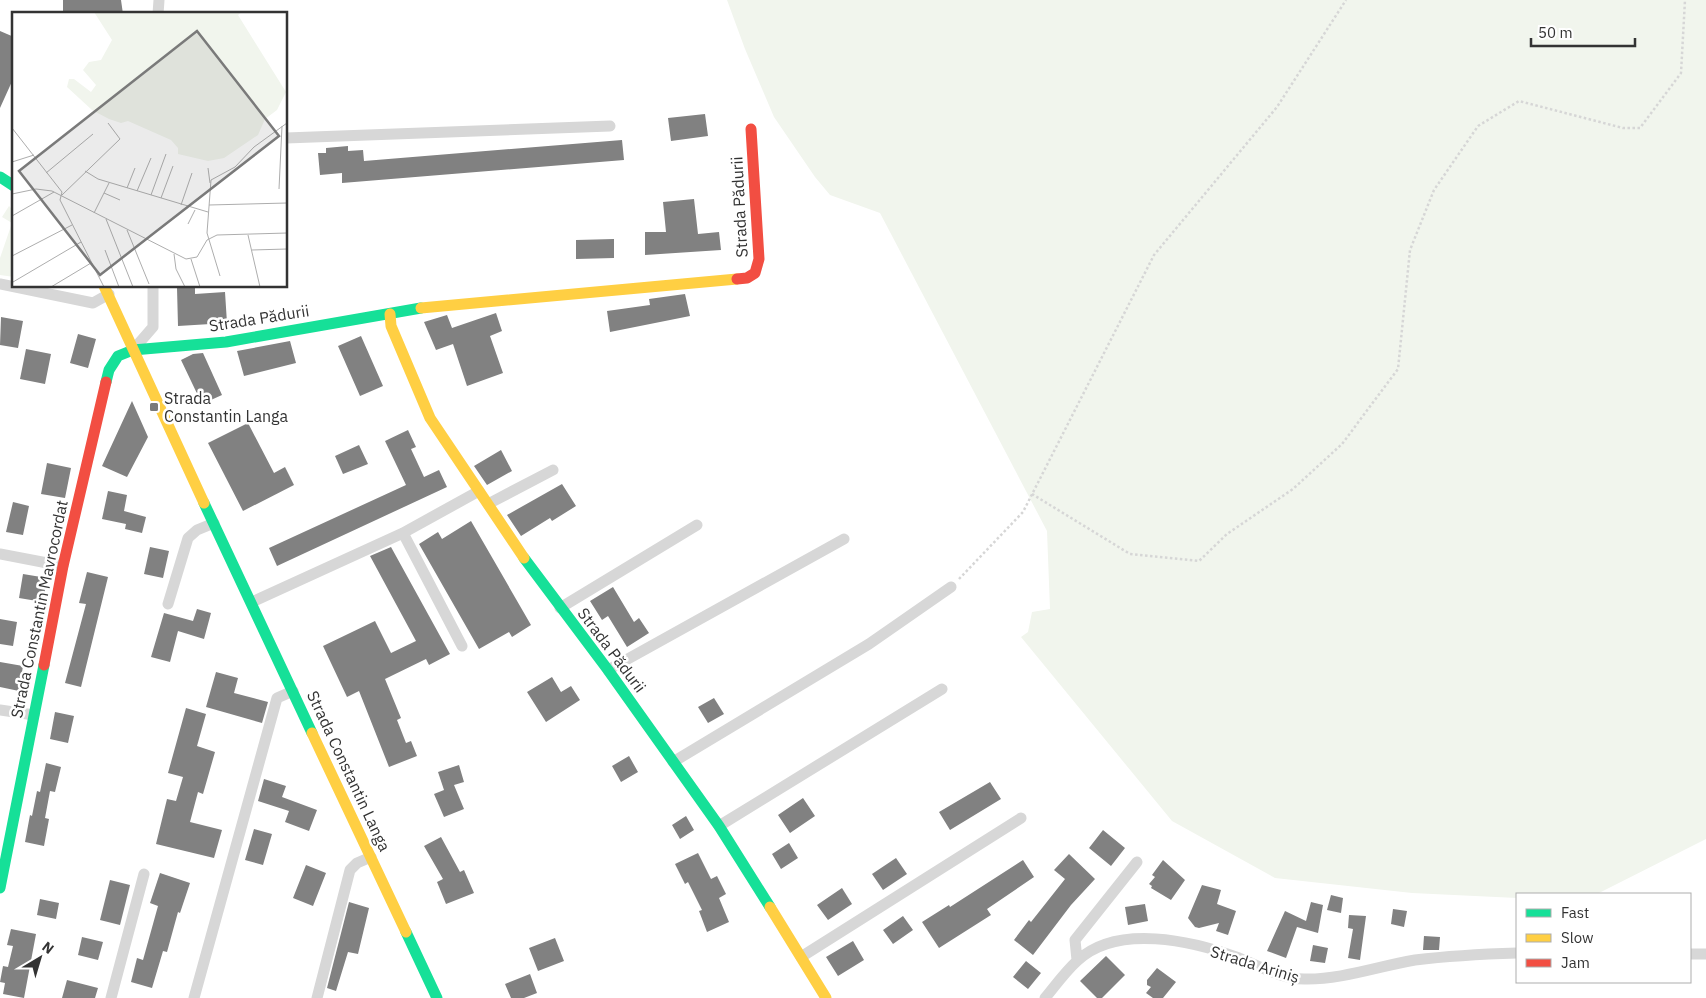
<svg xmlns="http://www.w3.org/2000/svg" width="1706" height="998" font-family="'IBM Plex Sans',sans-serif">
<style>
.green{fill:#f1f5ed}
.building{fill:#818181}
.lines{fill:none;stroke-linecap:round;stroke-linejoin:round}
.path{stroke:#d6d6d6;stroke-width:2.5;stroke-dasharray:2.5 2.5;stroke-linecap:butt}
.street{stroke:#d7d7d7;stroke-width:11}
.fast{stroke:#16e098;stroke-width:11}
.slow{stroke:#ffcf43;stroke-width:11}
.jam{stroke:#f24e42;stroke-width:11}
.poi-dot{fill:#7a7a7a;stroke:#fff;stroke-width:2}
.labels{text-anchor:middle;dominant-baseline:central;stroke-width:5;stroke-linejoin:round;paint-order:stroke}
.street-label{font-size:16px;fill:#333;stroke:#fff}
.poi-label{font-size:16px;fill:#333;stroke:#fff;text-anchor:start}
.inset-road{fill:none;stroke:#adadad;stroke-width:1}
.view{fill:#7a7a7a;fill-opacity:0.15;stroke:#7a7a7a;stroke-width:2.5}
.inset-edge{fill:none;stroke:#333;stroke-width:2.5}
</style>
<rect width="100%" height="100%" fill="#fff"/>
<path class="green" d="M727,0h979v839l-109,55h-80v4l-105,-5 -137,-15 -103,-57 -151,-184 7,-5 4,-20 18,-3 -3,-78 -167,-318 -50,-18 -15,-18 -41,-60 -29,-68z
M9,206l5,5v66l-14,-2v-17l12,-35 -10,-6z"/>
<path class="building" d="M63,0h58l2,14 -60,-2z
M0,31l14,6v40l-14,31z
M705,114l3,22 -37,5 -3,-23z
M622,140l2,20 -282,23v-10l-22,2 -2,-22h8v-5l22,-2v5l15,-1 1,11z
M694,199l4,35 21,-2 2,18 -76,5v-23h21l-3,-30z
M614,239v19l-38,1v-19z
M195,287v7l30,-2 2,31 -49,3 -1,-38z
M685,294l5,22 -80,16 -3,-21 43,-6 -1,-6z
M496,313l6,18 -12,5 13,37 -36,13 -14,-42 -17,6 -12,-28 23,-7 5,13z
M1,317l22,4 -5,27 -18,-3z
M78,334l18,5 -8,29 -18,-5z
M361,336l22,50 -23,10 -22,-50z
M290,341l6,22 -52,13 -7,-25z
M26,349l25,5 -6,30 -25,-5z
M203,353l19,42 -20,9 -21,-44 12,-6z
M132,401l16,36 -21,40 -25,-11z
M248,423l26,50 11,-6 9,18 -51,26 -35,-68z
M408,430l8,17 -5,2 13,28 15,-7 8,17 -170,79 -8,-18 137,-63 -21,-44z
M359,445l9,19 -25,10 -8,-18z
M501,450l11,21 -25,14 -13,-19z
M47,463l24,5 -6,30 -24,-4z
M562,484l14,22 -24,15 -2,-3 -29,18 -14,-21z
M108,491l19,4 -3,16 22,6 -4,16 -17,-4 1,-5 -24,-5z
M13,502l16,4 -6,29 -17,-3z
M471,521l60,104 -19,12 -3,-5 -30,17 -60,-105 19,-12 4,7z
M150,547l19,4 -6,27 -19,-4z
M391,547l59,107 -21,11 -3,-6 -41,20 16,39 -4,2 9,23 5,-2 6,15 -28,11 -30,-76 -12,6 -24,-51 52,-25 16,32 25,-12 -46,-85z
M87,572l21,5 -27,110 -16,-4 21,-79 -7,-1z
M23,574l24,4 -4,24 -24,-4z
M613,587l21,35 5,-4 10,15 -22,14 -19,-31 -6,4 -12,-19z
M197,609l14,4 -7,26 -26,-8 -8,31 -19,-5 13,-44 29,8z
M0,619l17,3 -4,24 -13,-2z
M0,662l23,4 -4,25 -19,-4z
M216,672l22,6 -4,15 34,9 -6,21 -56,-16z
M552,677l9,15 10,-6 9,14 -34,22 -19,-30z
M714,698l10,16 -16,9 -10,-16z
M186,708l20,6 -9,32 18,6 -12,42 -5,-2 -8,30 32,8 -8,28 -58,-14 11,-45 9,2 7,-24 -15,-4z
M55,712l19,4 -6,27 -18,-4z
M629,756l9,16 -17,10 -9,-16z
M46,763l15,4 -6,25 -5,-1 -5,27 4,1 -5,27 -19,-4 5,-27 2,1 5,-25 3,1z
M459,765l5,17 -10,3 10,24 -20,8 -10,-23 10,-4 -6,-18z
M264,779l22,7 -4,11 35,13 -8,21 -24,-9 4,-11 -31,-10z
M990,782l11,17 -51,31 -11,-18z
M803,798l12,18 -25,17 -12,-18z
M686,816l8,14 -14,9 -8,-14z
M254,829l18,5 -9,31 -18,-5z
M1103,830l22,18 -14,18 -22,-18z
M441,837l19,35 4,-2 10,23 -28,11 -9,-22 6,-3 -19,-33z
M789,843l9,15 -17,11 -9,-15z
M698,853l13,26 6,-3 9,18 -7,4 10,24 -22,10 -8,-21 3,-1 -14,-28 -3,2 -10,-20z
M1069,854l26,25 -24,26 -38,50 -19,-15 15,-20 2,2 34,-43 -11,-9z
M896,858l11,16 -24,16 -11,-16z
M1023,860l11,17 -47,32 4,6 -52,33 -17,-26 27,-17 1,2z
M1163,860l22,20 -14,20 -20,-12 1,-2 -3,-2 6,-7 -3,-2z
M306,865l20,8 -13,33 -20,-8z
M160,873l30,10 -10,30 -2,-1 -11,40 -4,-1 -11,37 -21,-6 6,-24 6,2 15,-54 -8,-3z
M110,880l20,5 -10,40 -20,-5z
M1202,885l19,5 -4,14 19,7 -8,24 -12,-4 3,-8 -20,5 -4,-1 -7,-9z
M842,888l10,16 -24,16 -11,-15z
M1331,895l12,3 -2,15 -14,-3z
M40,899l19,4 -3,16 -19,-4z
M349,902l20,6 -11,46 -10,-2 -12,39 -9,-3z
M1311,902l12,3 -5,28 -21,-6 -11,31 -19,-7 18,-40 21,10z
M1145,904l3,17 -20,4 -3,-18z
M1393,909l14,2 -3,16 -13,-3z
M1349,915l17,1 -6,44 -12,-2 5,-29 -5,-1z
M903,916l10,14 -20,14 -10,-14z
M11,929l25,5 -12,64 -21,-4 2,-11 -5,-1 3,-16 5,1 5,-21 -6,-1z
M1424,936l16,1 -1,13h-16z
M82,937l21,5 -5,18 -20,-5z
M555,938l9,23 -26,10 -9,-23z
M853,941l11,19 -26,16 -12,-19z
M1313,945l15,3 -3,15 -15,-2z
M1106,956l19,19 -23,23h-5l-17,-17z
M1026,961l15,12 -13,16 -15,-12z
M1157,968l19,14 -13,16h-10l-7,-5 5,-6 -4,-2v-5z
M530,974l7,19 -13,5h-13l-6,-14z
M67,980l31,8 -3,10h-33z"/>
<g class="lines">
<path class="path" d="M1032,494l98,60 69,7 28,-27 66,-45 49,-45 56,-75 12,-119 24,-60 44,-64 41,-25 104,27h17l41,-55 4,-73
M959,579l64,-67 131,-257 123,-148 69,-107"/>
<path class="street" d="M158,14l1,-14
M286,138l324,-12
M0,284l93,19 16,-9
M133,350l20,-23v-41
M488,504l65,-34
M403,533l59,113
M0,554l63,12
M252,602l151,-69 76,-42
M168,604l20,-66 9,-8 17,-7
M560,608l137,-83
M608,670l236,-131
M0,710l34,5
M673,762l196,-118 82,-57
M719,826l223,-137
M1690,954h16
M801,957l220,-139
M1077,960l-2,-20 62,-78
M111,998l33,-124
M194,998l83,-300 16,-7
M317,998l33,-128 7,-7 14,-6
M1045,998c10,-12 20,-26 32,-37 40,-38 116,-20 162,-3 20,8 43,21 65,21 37,1 75,-13 111,-19 33,-4 69,-6 102,-7"/>
<path class="fast" d="M0,177l14,9
M106,382l3,-12 9,-14 15,-6 93,-8 195,-34
M204,503l108,230
M524,558l84,112 111,156 51,81
M0,888l44,-223
M406,932l31,66"/>
<path class="slow" d="M104,286l100,217
M421,308l316,-29
M390,314l1,12 39,92 94,140
M312,733l94,199
M770,907l56,91"/>
<path class="jam" d="M737,279l10,-1 8,-5 4,-14 -8,-130
M44,665l19,-99 43,-184"/>
</g>
<rect class="poi-dot" x="149" y="402" width="10" height="10" rx="2.5"/>
<g class="labels">
<g class="street-label">
<text transform="translate(739 207) rotate(-93)">Strada Pădurii</text>
<text transform="translate(259 318) rotate(-9)">Strada Pădurii</text>
<text transform="translate(39 609) rotate(-78)">Strada Constantin Mavrocordat</text>
<text transform="translate(612 650) rotate(53)">Strada Pădurii</text>
<text transform="translate(349 771) rotate(65)">Strada Constantin Langa</text>
<text transform="translate(1255 964) rotate(17)">Strada Ariniș</text>
</g>
<g class="poi-label">
<text x="164" y="398">Strada<tspan x="164" dy="18">Constantin Langa</tspan></text>
</g>
</g>
<g transform="translate(12 12)">
<rect width="275" height="275" fill="#fff"/>
<path d="M82,0h148l-4,3 48,77 -9,18 -12,9 -7,16 -34,23 -16,3 -30,-7v-6l-7,-8 -43,-19 -7,2 -12,-4 -17,-9 -25,-23 2,-8h5l17,13 5,-7 -13,-15 6,-8 12,-2 11,-20z" fill="#f1f5ed"/>
<path class="inset-road" d="M0,116l50,64 -2,8 44,87M0,150l22,-7M196,156l2,15M73,159l13,8 110,33M34,161l47,-39M115,176l8,-20M267,177l3,-63M125,179l14,-33M92,181l16,7M0,182l24,-5 16,2 134,68 11,-2 10,-17 10,-5 70,-2M50,183l58,-56 -12,-16M139,183l15,-41M149,186l12,-32M169,193l11,-32M197,193l78,-2M82,201l15,-30M0,204l42,-24M94,207l27,68M176,212l7,-14M115,218l22,54M236,223l12,52M93,238l14,37M240,238l35,-1M162,242l2,15 9,18M0,244l60,-31M179,247l9,28M208,264l-13,-43 4,-53 24,-13 19,-20 33,-24M1,270l68,-40M39,275l40,-24"/>
<path class="view" d="M185,19l82,105 -179,139 -81,-104z"/>
<rect width="275" height="275" class="inset-edge"/>
</g>
<rect x="1516" y="893" width="175" height="90" fill="#ffffff" stroke="#adadad"/>
<rect x="1526" y="909" width="25" height="8" fill="#16e098" stroke="#adadad"/>
<text x="1561" y="918" font-size="15" fill="#333333">Fast</text>
<rect x="1526" y="934" width="25" height="8" fill="#ffcf43" stroke="#adadad"/>
<text x="1561" y="943" font-size="15" fill="#333333">Slow</text>
<rect x="1526" y="959" width="25" height="8" fill="#f24e42" stroke="#adadad"/>
<text x="1561" y="968" font-size="15" fill="#333333">Jam</text>
<g transform="translate(40 958) rotate(38)" stroke="#ffffff" stroke-width="4" paint-order="stroke">
<path d="M0-4L9 19L0 12L-9 19Z" fill="#333333"/>
<text y="-8" font-size="14" font-weight="bold" text-anchor="middle" fill="#333333">N</text>
</g>
<path d="M1531 38v8h104v-8" fill="none" stroke="#333333" stroke-width="2.5"/>
<text x="1538" y="38" font-size="15" fill="#333333" stroke="#ffffff" stroke-width="4" paint-order="stroke">50 m</text>
</svg>
